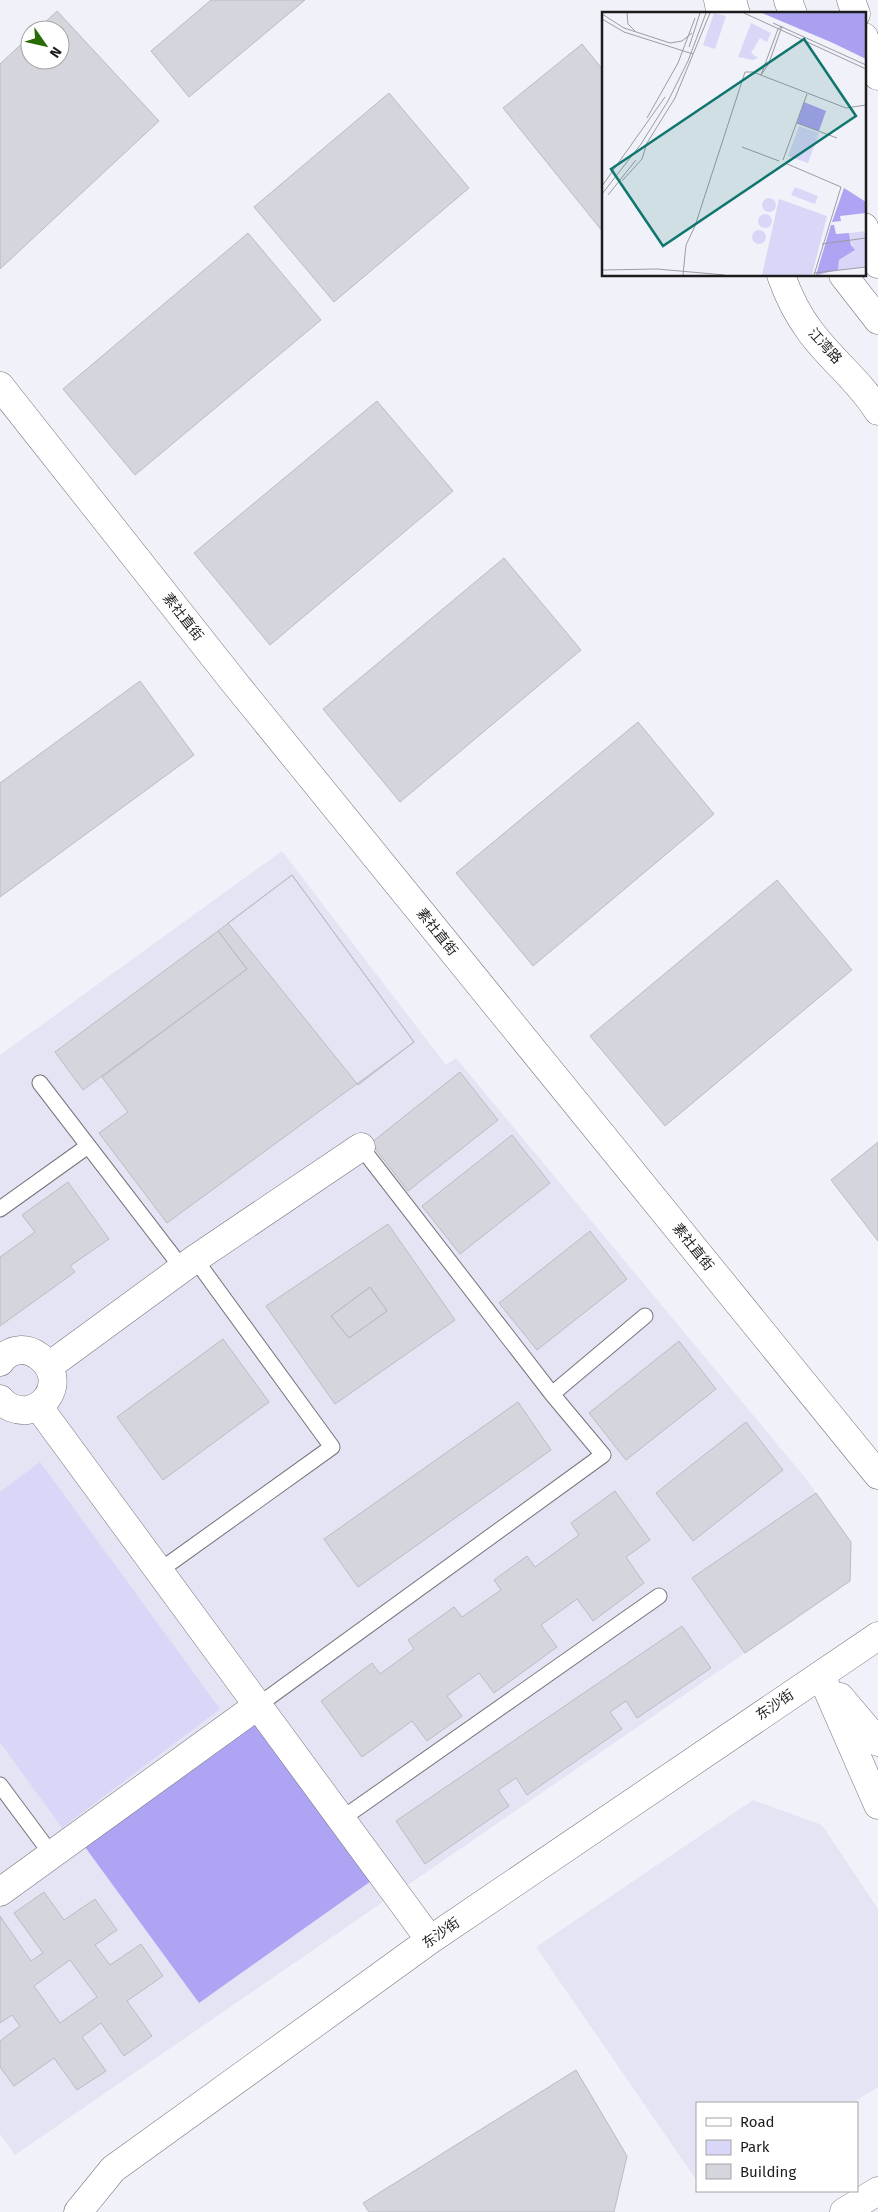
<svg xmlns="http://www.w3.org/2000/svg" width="878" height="2212" font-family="'Fira Sans','Noto Sans SC',sans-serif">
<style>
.built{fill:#e5e4f4}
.green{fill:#d9d7f8}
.forest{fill:#ada4f4}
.building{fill:#d5d5dd;stroke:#bbbbc3;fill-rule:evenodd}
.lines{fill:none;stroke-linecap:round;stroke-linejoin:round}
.service-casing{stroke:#75757c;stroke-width:17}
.minor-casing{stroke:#75757c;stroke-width:29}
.tertiary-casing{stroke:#75757c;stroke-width:29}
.secondary-casing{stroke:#75757c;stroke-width:29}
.primary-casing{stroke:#75757c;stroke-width:29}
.trunk-casing{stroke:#75757c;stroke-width:29}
.service{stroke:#fff;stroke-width:15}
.minor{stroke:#fff;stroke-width:28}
.tertiary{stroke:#fff;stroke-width:28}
.secondary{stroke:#fff;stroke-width:28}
.primary{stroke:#fff;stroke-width:28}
.trunk{stroke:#fff;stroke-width:28}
.labels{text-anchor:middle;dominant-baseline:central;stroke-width:4;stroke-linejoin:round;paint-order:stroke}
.street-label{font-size:14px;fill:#1c1c1f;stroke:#fff}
.inset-road{fill:none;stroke:#9c9ca2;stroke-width:1}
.view{fill:#0f766e;fill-opacity:0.15;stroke:#0f766e;stroke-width:2.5}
.inset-edge{fill:none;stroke:#1c1c1f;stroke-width:2.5}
</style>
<rect width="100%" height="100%" fill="#f1f1f9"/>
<path class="built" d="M282,851l164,214 10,-7 351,422 44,63 -1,38 -835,574 -15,-21v-1079z
M753,1800l69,25 56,84v178l-26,16h-155v78l-161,-234z"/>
<path class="green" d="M40,1462l180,247 -158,119 -62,-86v-250z"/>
<path class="forest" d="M257,1706l124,168 -182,129 -122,-167z"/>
<path class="building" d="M211,0h94l-116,97 -38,-46z
M57,11l102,110 -159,148v-205l30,-28v24h30v-30h-23z
M582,44l21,26v162l-100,-124z
M389,93l80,95 -135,114 -80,-95z
M248,233l73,87 -186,155 -72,-86z
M377,401l76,90 -183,154 -76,-92z
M504,558l77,92 -181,152 -77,-93z
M140,681l54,74 -194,142v-114z
M638,722l76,92 -181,152 -77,-93z
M292,875l122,167 -247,181 -68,-90 29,-21 -26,-35 145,-108 -29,-38z
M292,875l122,167 -56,43 -130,-162z
M777,880l75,90 -187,156 -75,-90z
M218,931l29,38 -164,121 -28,-38z
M460,1072l38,48 -90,71 -37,-48z
M512,1135l38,48 -90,71 -38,-48z
M878,1142v99l-47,-61z
M68,1182l41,57 -39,27 5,6 -75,54v-69l35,-25 -13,-17z
M388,1224l67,96 -120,84 -69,-98zM370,1287l17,24 -38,27 -18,-22z
M590,1231l37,48 -90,71 -38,-47z
M370,1287l17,24 -38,27 -18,-22z
M223,1339l46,63 -106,78 -46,-63z
M679,1341l37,48 -90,71 -37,-47z
M518,1402l33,48 -193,137 -34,-48z
M746,1422l37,48 -90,71 -37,-48z
M615,1491l35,49 -24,17 18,26 -51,38 -16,-22 -36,26 16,22 -63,46 -15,-20 -32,23 15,20 -35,25 -15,-20 -50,36 -41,-56 51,-38 8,11 34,-25 -6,-9 46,-33 8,10 39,-27 -7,-10 33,-24 8,11 44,-32 -8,-12z
M816,1493l35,49 -1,39 -105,72 -53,-75z
M682,1626l29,42 -74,50 -11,-17 -16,11 12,17 -95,66 -11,-17 -18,12 11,16 -84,58 -29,-43z
M44,1892l20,28 31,-21 22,31 -22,15 15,20 31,-21 22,32 -36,25 25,35 -28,20 -23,-33 -19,14 24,34 -29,19 -23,-32 -40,28 -14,-19v-26l20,-15 -8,-11 -12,8v-107l31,45 12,-8 -29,-40z
M70,1960l27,37 -37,26 -26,-37z
M576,2070l51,86 -13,56h-245l-6,-9z"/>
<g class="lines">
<defs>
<path id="service" d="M40,1083l142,185
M0,1209l88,-63
M552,1394l93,-78
M159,1571l173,-124 -137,-188
M257,1706l346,-251 -51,-61 -191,-247
M0,1785l52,70
M340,1820l319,-224"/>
<path id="minor" d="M0,386l234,296 644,793
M0,1362c21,-31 69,5 47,36 -5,6 -12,11 -20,12 -10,1 -21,-3 -27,-11
M49,1366l146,-107 166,-112
M38,1406l392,534
M0,1892l257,-186
M78,2212l35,-43 219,-158 98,-71 448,-304"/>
<path id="tertiary" d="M821,1675l57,130
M840,1697l38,45"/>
<path id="secondary" d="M844,2212l34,-21"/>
<path id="primary" d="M718,0l3,14
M781,275c7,20 16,39 29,56 20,28 49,49 68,80"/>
<path id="trunk" d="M732,0l4,14
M788,0l5,14
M851,0l5,14
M864,37l14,39
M864,227l14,37
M843,275l35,45"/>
</defs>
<use href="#service" class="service-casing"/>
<use href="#minor" class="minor-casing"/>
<use href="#tertiary" class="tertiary-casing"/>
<use href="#secondary" class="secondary-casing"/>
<use href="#primary" class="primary-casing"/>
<use href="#trunk" class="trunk-casing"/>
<use href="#service" class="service"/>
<use href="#minor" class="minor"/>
<use href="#tertiary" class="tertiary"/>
<use href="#secondary" class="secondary"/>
<use href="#primary" class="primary"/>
<use href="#trunk" class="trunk"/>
</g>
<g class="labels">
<g class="street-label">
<text transform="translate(825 346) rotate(48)">江湾路</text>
<text transform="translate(183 617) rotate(52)">素社直街</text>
<text transform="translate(437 932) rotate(51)">素社直街</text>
<text transform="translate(693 1247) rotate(51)">素社直街</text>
<text transform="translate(775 1705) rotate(-34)">东沙街</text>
<text transform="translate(441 1933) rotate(-35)">东沙街</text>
</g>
</g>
<g transform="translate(602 12)">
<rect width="264" height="264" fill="#f1f1f9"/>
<path d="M112,1l12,3 -11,33 -12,-4zM149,11l20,10 -4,9 -7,-4 -9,15 7,5 -5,2 -15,-3zM197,114l20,7 -11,30 -20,-7zM193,175l23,9 -3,8 -24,-9zM160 193a7 7 0 1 1 14 0a7 7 0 1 1-14 0ZM177,187l48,17 -15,59h-50zM156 209a7 7 0 1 1 14 0a7 7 0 1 1-14 0ZM150 225a7 7 0 1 1 14 0a7 7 0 1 1-14 0ZM264,219v36l-28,3 1,-10 15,-9 -5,-18z" fill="#d9d7f8"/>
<path d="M202,90l22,9 -7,20 -22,-8zM242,176l22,14v11l-26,3 1,5 -9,1zM229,213h3l2,9 13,-1 2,12 4,5 -16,10 -1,10 -22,5z" fill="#ada4f4"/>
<path d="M160,1h104v46l-33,-16z" fill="#a9a0f0"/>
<path class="inset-road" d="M25,1l1,11 7,7M142,1l122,56M0,2l22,14 46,15 12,-2 10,-8M0,7l22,13 69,22M171,11l93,42M180,14l-13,37 -8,12 17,-46zM87,35l11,-34M45,106l31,-55 17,-45M195,111l40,15M140,135l37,14M181,148l24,-66M183,151l56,24 -27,88M20,169l20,-22 5,-16 28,-45 35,-85M0,174l63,-89M0,182l39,-50 27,-43 20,-40 18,-48M6,183l28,-35M220,232l44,-6M0,258l55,-1 68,6M212,261l52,-6M81,263l3,-30 9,-19 50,-154h8l93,36 20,-3"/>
<path class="view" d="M202,27l52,77 -193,130 -52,-77z"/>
<rect width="264" height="264" class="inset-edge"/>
</g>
<rect x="696" y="2102" width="162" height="90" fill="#ffffff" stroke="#a4a4a5"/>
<rect x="706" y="2118" width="25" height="8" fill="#ffffff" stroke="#a4a4a5"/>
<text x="740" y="2127" font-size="15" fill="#1c1c1f">Road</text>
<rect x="706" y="2140" width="25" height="15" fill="#d9d7f8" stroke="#a4a4a5"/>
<text x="740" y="2152" font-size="15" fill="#1c1c1f">Park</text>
<rect x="706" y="2164" width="25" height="15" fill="#d5d5dd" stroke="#a4a4a5"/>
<text x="740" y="2177" font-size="15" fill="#1c1c1f">Building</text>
<g transform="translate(45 45) rotate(124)"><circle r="24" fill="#ffffff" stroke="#a4a4a5"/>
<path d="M0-4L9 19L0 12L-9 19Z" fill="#276b02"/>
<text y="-8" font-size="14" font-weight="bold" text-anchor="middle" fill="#1c1c1f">N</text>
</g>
</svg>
